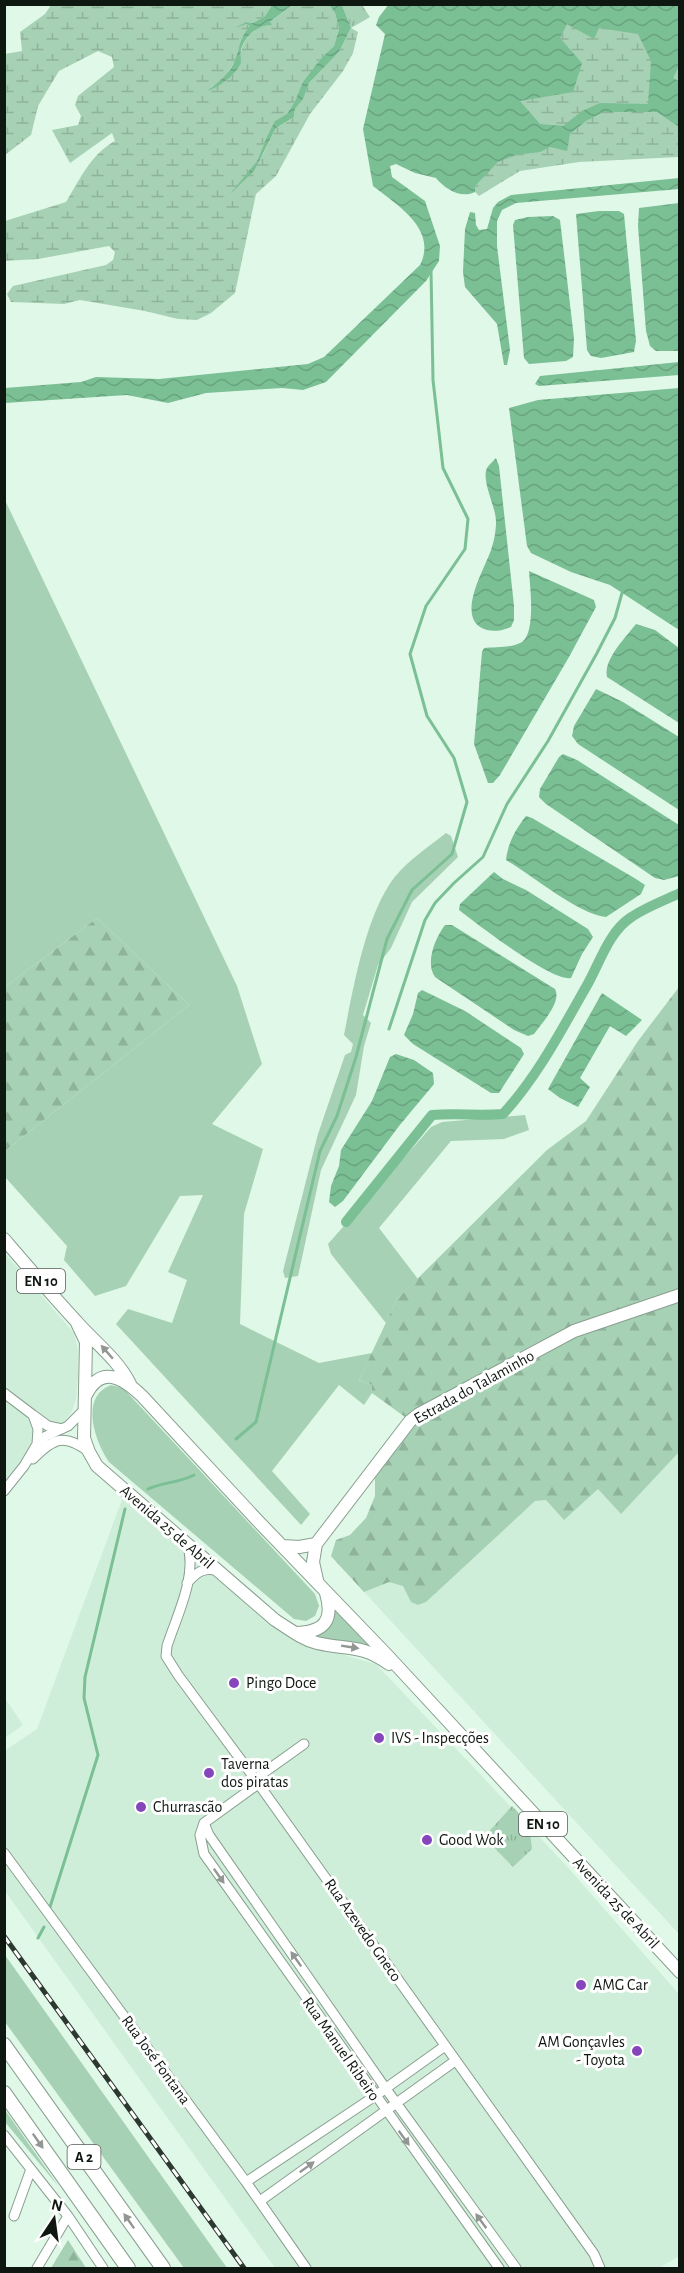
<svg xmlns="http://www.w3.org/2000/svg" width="684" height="2273" font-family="'Alegreya Sans',sans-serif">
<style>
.built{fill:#cfeed9}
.green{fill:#a6d1b4}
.forest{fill:url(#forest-firs)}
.wetland{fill:url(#wetland-marsh)}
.park{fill:url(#park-tufts)}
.water{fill:url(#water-waves);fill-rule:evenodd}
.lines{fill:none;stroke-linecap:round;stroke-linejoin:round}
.stream{stroke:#7bbf95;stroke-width:3}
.canal{stroke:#7bbf95;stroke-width:10}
.minor-casing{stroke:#899f90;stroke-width:11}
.major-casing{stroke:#899f90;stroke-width:14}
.highway-casing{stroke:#899f90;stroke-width:16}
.minor{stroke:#fff;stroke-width:9}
.major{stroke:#fff;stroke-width:12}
.highway{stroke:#fff;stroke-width:14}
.rail-casing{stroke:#2d3830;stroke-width:5}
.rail{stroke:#fefefe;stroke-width:3;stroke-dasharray:9;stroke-linecap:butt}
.oneway{fill:#939794}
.poi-dot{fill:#8546bb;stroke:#fefefe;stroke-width:2}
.labels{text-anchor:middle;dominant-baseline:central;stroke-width:6;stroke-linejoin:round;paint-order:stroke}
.shield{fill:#fefefe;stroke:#575c58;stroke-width:1.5}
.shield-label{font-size:15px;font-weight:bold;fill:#0f1711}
.street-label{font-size:16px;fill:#0f1711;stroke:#fefefe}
.poi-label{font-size:16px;fill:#0f1711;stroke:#fefefe;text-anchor:start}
</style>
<defs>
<pattern id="forest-firs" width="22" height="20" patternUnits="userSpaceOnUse" patternTransform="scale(1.5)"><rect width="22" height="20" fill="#a6d1b4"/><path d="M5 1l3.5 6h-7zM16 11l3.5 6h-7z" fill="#8eb39a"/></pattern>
<pattern id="wetland-marsh" width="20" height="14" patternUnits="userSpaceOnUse" patternTransform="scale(1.5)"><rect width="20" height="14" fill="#a6d1b4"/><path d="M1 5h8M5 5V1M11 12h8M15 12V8" fill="none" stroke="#8eb39a"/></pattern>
<pattern id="park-tufts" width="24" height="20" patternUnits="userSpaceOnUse" patternTransform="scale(1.5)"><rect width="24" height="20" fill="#a6d1b4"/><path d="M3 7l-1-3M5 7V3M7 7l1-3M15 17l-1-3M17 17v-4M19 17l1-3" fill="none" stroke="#8eb39a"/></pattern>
<pattern id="water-waves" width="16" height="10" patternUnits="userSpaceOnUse" patternTransform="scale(1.5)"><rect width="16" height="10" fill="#7bbf95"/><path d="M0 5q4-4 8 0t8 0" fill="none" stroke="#69a37f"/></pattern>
</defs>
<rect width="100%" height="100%" fill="#e0f8e7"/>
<path class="built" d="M4,1252l70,81 4,16v29l-2,22 -5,13 -66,83z
M679,1330v604l-348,-378z
M123,1497l172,144 81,23 187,198 116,132v262l-20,12h-384l-270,-377 -1,-140 33,-22z
M5,1698l18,27 -18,13h-1z"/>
<path class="green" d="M4,498l233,488 25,78 -50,60 51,25 -19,65 -4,110 79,39 53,-10 -13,27 13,5v8l-8,12 -25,-20 -67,86 38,43 -9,11 -185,-201 12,-15 44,14 15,-43 -19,-8 35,-77 -23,1 -54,90 -31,10 -31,-36 3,-14 -62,-69v-26l184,-146 -92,-87 -92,69z
M446,833l5,3 7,21 -46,45 -21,46 -13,17 -15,50 8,8 -7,23 -8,49 -35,75 -23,106 -13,2 -2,-7 35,-137 27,-79 6,-3 2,-8 -9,-9c9,-46 23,-130 56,-164 13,-14 31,-26 46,-38z
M525,1115l4,15 -25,9 -53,2 -72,87 39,51 -21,20 -11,24 -55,-69 -3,-10 103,-117 11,-5z
M111,1385l12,3 192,206 4,12 -4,10 -9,5 -12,-2 -185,-157c-14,-20 -30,-65 2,-77z
M334,1607l39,40c-20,-5 -39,-5 -58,-9 12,-7 17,-17 19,-31z
M4,1955h1l222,313h-43l-179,-246z
M5,2110l54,77 -54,-65z"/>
<path class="forest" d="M97,918l92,87 -184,146v-164z
M679,987v465l-58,62 -23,-25 -34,31 -18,-20 -11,1 -109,101 -8,3 -7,-3 -8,-16 -14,-4 -25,10 -33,-36 5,-16 14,-5 16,-17 9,-22v-18l37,-51 -7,-10 -33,-24v-8l-13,-5 38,-81 150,-149 39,-29 52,-80z
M68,2240l18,28h-35z"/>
<path class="wetland" d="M51,5h221l-7,11 -12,7 -7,-1 -6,4 7,-2 4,2 -13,24 -3,11 -10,16 -16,12c11,-6 23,-12 30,-23 2,-4 1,-10 2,-14 3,-15 15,-27 30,-27l-2,-2 23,-18h37l6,8 4,16 -5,17 -12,11 -18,25 -9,19 -8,13 -12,8 -8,14 -10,25 -22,27 28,-34 13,-26 18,-11 1,-8 8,-11 6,-15 30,-31 12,-24 7,4 -5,21 -10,18 -33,43 -34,62 -20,18 -21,99 -24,20 -14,7 -19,-1 -33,-8 -65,-11 -16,4 -53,-2 -4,-8 6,-8 93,-21 7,-5 2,-8 -6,-6 -71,13 -34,2 1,-40 61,-19c14,-23 25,-48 49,-61l-3,-8 -42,30 -18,-33 26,-5 3,-9 -6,-11 3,-9 36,-29 -2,-10 -14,-6 -39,20 -21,35 -7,29 -26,20v-101l17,-3 -2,-19 25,-18z
M679,5v152l-100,5 -59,9 -41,25 -4,-4 -5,-50 96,-127z"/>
<path class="park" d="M342,5h20l8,12 -19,11z
M512,1806l17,18 3,25 -19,18 -29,-30z"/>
<path class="water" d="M389,4l290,1v61l-6,12 6,3v46l-22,-15h-54l-17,9 -16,13 -3,17 -17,-4 -10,5 -24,3 -18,7 -23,24v6c-14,7 -30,-3 -39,-14l-21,-5 -19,-9 -6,2 2,11 33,24 15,45 -1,15 -13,20 -100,101 -23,8 -21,-2 -76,5 -38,10 -41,-8 -122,8v-15l76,-6 15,-5 63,2 149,-15 16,-7 96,-92c18,-36 -23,-60 -47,-79l-10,-57 22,-95 -9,-9 3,-8zM567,24l27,15 5,-11 39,6 13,27 -3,43 -48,-1 -18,8 -19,15 -23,-2 -20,-23 53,-9 9,-29 -22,-25z
M272,5h20l-22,17 2,3c-15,0 -27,11 -31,25 -1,4 1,11 -1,15 -7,12 -21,22 -33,26 11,-9 23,-17 28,-31 6,-16 4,-20 15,-34l-3,-2 -12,4 11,-6 7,1 12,-7z
M329,5h13l9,23 -12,24 -30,31 -6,16 -8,10 -1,8 -18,11 -22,43 -24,23 27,-33 10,-25 8,-15 12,-7 8,-13 8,-19 19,-25 12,-11 5,-17 -4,-16z
M679,178v11l-163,14 -14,7 -5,11v25l13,104 -3,15h-3l-7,-41 -32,-37 -2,-15 2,-43 5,-17 5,1 1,12 3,5 8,-1 6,-21 5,-6 13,-7z
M679,203v148h-23l-6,-5 -4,-15 -8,-105 1,-18z
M599,211h20l5,3 12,127 -2,11 -33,6 -10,-2 -4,-6 -11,-136z
M553,216l7,4 14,118 -1,19 -7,4 -37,3 -5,-6 -11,-133 2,-5 13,-3z
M679,362v13l-140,11 -4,-2 5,-8z
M679,388h1l-1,242 -69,-45 -39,-13 -40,-19 -4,-7 -18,-138 29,-8z
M496,458l3,8 15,140v14l-3,7c-10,4 -21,6 -31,0 -22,-15 5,-59 11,-77 3,-8 5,-19 5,-28 0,-16 -15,-41 -9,-54 2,-3 6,-7 9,-10z
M529,571l65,29 2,7 -27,50 -69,118 -7,8h-5l-14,-39 8,-92 2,-4c11,-1 28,0 38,-6 14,-10 8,-55 7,-71z
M636,624l19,6 24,18v75l-72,-46c-4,-17 19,-40 29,-53z
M596,689l27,13 56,35v73l-101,-66 -6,-8 2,-10z
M563,754l14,6 102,65v51l-15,4 -9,-2 -109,-74 -7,-7 1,-8 19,-32z
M526,816l6,2 104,61 9,6 -4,9 -35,23c-30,-4 -72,-41 -100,-57 2,-17 9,-30 20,-44z
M494,872l9,7 23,11 62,39 5,8 -11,17 -11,24c-19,4 -94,-54 -112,-68l1,-6z
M445,925h7l8,5 95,59c7,13 -13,34 -21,45l-6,2 -14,-6 -79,-53c-10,-14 0,-39 10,-52z
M422,990l43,21 56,37 3,6 -25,39h-8l-78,-49 -9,-9 9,-21 5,-21z
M602,993l40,27 -16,16 -16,-10 -30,52 10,9 -12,20 -18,-9 -12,-9z
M396,1054l18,6 19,13 1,11 -35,42 -56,75 -8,6 -6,-5 2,-16 8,-20 2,-16 31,-49 18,-44z"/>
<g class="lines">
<path class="stream" d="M389,1029l36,-109 10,-17 19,-20 29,-26 24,-53 41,-63 49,-88 18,-35 7,-25
M236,1439l20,-17 64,-271 17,-35 19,-59 31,-118 25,-49 40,-36 15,-52 -13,-44 -27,-42 -17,-62 16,-48 39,-57 3,-30 -25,-51 -10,-88 -2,-110
M148,1489c15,-7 31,-6 46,-14
M50,1907l48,-152 -14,-57 1,-21 40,-168
M38,1938l6,-11"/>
<path class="canal" d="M346,1222l86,-107c24,-2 47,1 71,-1 34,-37 58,-83 83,-127 13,-22 22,-54 44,-69 14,-10 33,-17 50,-25"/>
<defs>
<path id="minor" d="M4,1393l29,22
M37,1444l1,-15 -5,-14 15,11 14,3
M33,1459c20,-21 32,-26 56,-7
M4,1491l20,-25 13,-22 9,-8 22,-10 16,-16
M187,1543c11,32 -10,72 -20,103l-1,10 12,19 77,104 339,475 6,14
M187,1583c9,-10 17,-17 31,-12
M255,1779l49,-35
M204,1823l5,12 177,254 130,179
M204,1823l-4,12 4,19 295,414
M204,1823l54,-39
M4,1853l242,329 60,86
M4,2135l64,81 35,52
M246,2182l129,-86 70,-50
M260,2201l195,-140
M14,2216l17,-47
M37,2268l31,-52"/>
<path id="major" d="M4,1239c24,28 47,55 72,82 18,21 41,37 54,63
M77,1323l9,19 -2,96 5,14 8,14 178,154c13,8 26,19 42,23 30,7 45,1 72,21
M86,1395c15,-31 37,-17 56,1l115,124 129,134 294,318
M283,1546l16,1 17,-3
M317,1580l-4,-18 3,-18 94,-123 9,-7 155,-83 106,-36
M296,1633c28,-1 38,-12 30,-40"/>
<path id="highway" d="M4,2045l159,223
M4,2093l124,175"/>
</defs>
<use href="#minor" class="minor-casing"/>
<use href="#major" class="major-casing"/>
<use href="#highway" class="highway-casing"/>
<use href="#minor" class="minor"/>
<use href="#major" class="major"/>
<use href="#highway" class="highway"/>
<defs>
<path id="rail" d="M4,1936l240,332"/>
</defs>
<use href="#rail" class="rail-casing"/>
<use href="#rail" class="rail"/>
</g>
<defs><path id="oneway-solid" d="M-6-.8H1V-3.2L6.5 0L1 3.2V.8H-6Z" transform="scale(1.5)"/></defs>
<g class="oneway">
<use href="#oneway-solid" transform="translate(107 1352) rotate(-131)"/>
<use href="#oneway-solid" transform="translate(350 1647) rotate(9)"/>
<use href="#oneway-solid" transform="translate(219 1876) rotate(55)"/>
<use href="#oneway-solid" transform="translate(296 1959) rotate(-125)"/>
<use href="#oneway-solid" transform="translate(404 2138) rotate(54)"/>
<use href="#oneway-solid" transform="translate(38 2141) rotate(55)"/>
<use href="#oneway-solid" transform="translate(307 2167) rotate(-36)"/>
<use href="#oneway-solid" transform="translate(129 2221) rotate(-125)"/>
<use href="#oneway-solid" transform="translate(481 2221) rotate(-126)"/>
</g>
<g class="poi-dot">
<circle cx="234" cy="1683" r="6"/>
<circle cx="379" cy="1738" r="6"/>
<circle cx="209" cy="1773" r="6"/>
<circle cx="141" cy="1807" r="6"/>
<circle cx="427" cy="1840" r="6"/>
<circle cx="581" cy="1985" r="6"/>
<circle cx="637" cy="2051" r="6"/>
</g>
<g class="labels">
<g class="shield">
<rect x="17" y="1269" width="48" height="24" rx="4.5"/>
<rect x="519" y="1812" width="48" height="24" rx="4.5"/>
<rect x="67.5" y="2145" width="33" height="24" rx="4.5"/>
</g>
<g class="shield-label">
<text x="41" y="1281">EN 10</text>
<text x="543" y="1824">EN 10</text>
<text x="84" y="2157">A 2</text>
</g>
<g class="street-label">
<text transform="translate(474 1387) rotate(-29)">Estrada do Talaminho</text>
<text transform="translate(167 1527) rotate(41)">Avenida 25 de Abril</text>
<text transform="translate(616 1903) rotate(47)">Avenida 25 de Abril</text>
<text transform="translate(363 1930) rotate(55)">Rua Azevedo Gneco</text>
<text transform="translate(341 2049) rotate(55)">Rua Manuel Ribeiro</text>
<text transform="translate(156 2060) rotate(54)">Rua José Fontana</text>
</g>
<g class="poi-label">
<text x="246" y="1683">Pingo Doce</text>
<text x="391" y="1738">IVS - Inspecções</text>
<text x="221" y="1764">Taverna<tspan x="221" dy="18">dos piratas</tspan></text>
<text x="153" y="1807">Churrascão</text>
<text x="439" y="1840">Good Wok</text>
<text x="593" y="1985">AMG Car</text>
<text x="625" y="2042" text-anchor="end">AM Gonçavles<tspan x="625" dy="18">- Toyota</tspan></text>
</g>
</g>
<rect width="684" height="2273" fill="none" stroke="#0f1711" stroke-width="12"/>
<g transform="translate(54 2219) rotate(13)" stroke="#fefefe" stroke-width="4.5" paint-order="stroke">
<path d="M0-4.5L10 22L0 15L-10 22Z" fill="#0f1711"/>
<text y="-9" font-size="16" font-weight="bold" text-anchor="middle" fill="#0f1711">N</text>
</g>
</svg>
